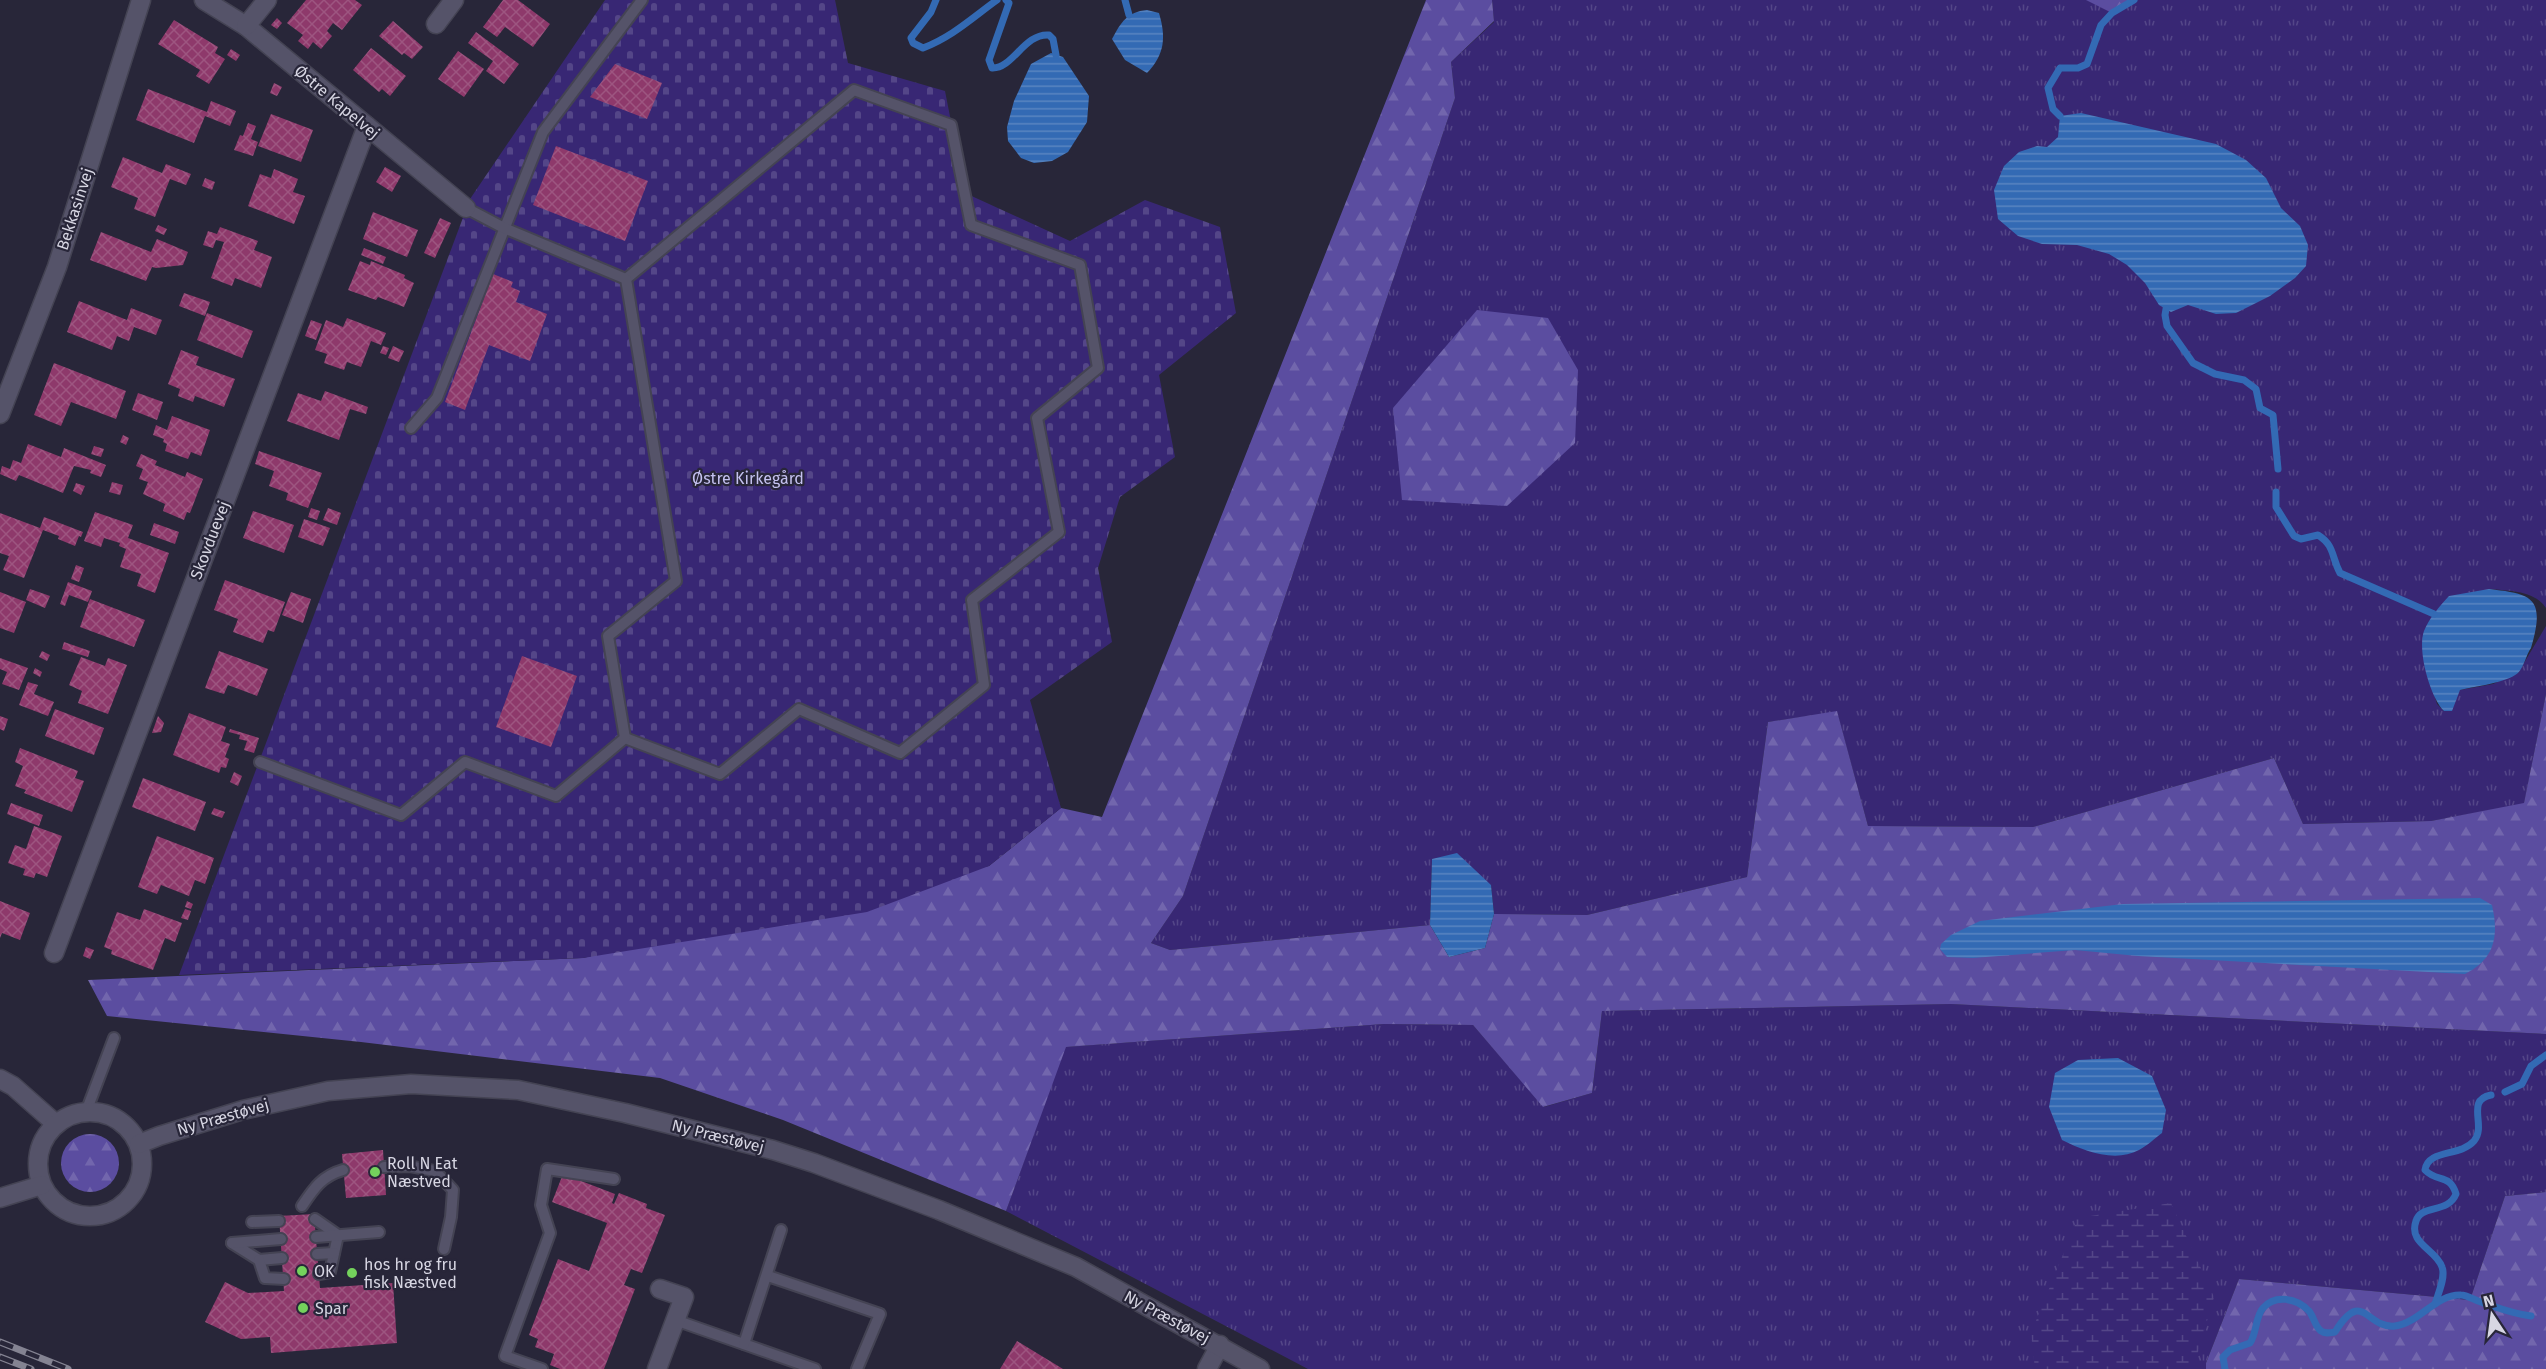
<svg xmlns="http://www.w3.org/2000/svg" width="2546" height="1369" font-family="'Fira Sans',sans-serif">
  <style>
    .grass { fill: url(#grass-tufts) }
    .forest { fill: url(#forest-firs) }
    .wetland { fill: url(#wetland-marsh) }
    .cemetery { fill: url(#cemetery-stones) }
    .water { fill: url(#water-rules) }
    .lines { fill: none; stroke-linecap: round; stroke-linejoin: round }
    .stream { stroke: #336ab4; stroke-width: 7 }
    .building { fill: url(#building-cross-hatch) }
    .lane-casing { stroke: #444353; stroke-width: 14 }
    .street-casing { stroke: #444353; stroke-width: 21 }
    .secondary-casing { stroke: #444353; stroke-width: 21 }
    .lane { stroke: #555369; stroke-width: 10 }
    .street { stroke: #555369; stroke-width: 18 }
    .secondary { stroke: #555369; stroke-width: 18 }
    .rail-casing { stroke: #848392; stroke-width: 7 }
    .rail { stroke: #282639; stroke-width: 4.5; stroke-dasharray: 14; stroke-linecap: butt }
    .poi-dot { fill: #74d25c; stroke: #282639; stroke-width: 2 }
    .labels { text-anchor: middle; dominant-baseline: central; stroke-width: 4.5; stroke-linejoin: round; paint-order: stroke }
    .street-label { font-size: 16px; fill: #d7d6e3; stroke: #282639 }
    .park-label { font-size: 16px; fill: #c4c1ef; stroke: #282639 }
    .poi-label { font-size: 16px; fill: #d7d6e3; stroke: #282639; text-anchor: start }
  </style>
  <defs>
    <pattern id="grass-tufts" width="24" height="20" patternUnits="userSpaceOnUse" patternTransform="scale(1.5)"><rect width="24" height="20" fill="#382774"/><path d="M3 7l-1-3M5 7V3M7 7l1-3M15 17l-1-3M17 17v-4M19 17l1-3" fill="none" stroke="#544688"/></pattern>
    <pattern id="forest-firs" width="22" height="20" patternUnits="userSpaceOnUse" patternTransform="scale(1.5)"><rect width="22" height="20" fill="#5b4da0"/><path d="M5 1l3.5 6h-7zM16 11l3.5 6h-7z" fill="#7266ad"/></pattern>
    <pattern id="wetland-marsh" width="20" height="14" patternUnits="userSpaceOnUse" patternTransform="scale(1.5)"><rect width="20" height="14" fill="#382774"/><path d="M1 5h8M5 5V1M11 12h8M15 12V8" fill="none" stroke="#544688"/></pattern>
    <pattern id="cemetery-stones" width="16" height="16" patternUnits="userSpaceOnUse" patternTransform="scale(1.5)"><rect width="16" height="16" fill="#382774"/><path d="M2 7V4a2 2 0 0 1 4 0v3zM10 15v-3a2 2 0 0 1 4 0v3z" fill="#544688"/></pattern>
    <pattern id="water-rules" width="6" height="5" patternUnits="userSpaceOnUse" patternTransform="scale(1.5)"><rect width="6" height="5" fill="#336ab4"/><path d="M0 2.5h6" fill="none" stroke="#5985c1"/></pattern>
    <pattern id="building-cross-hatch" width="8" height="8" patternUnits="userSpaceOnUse" patternTransform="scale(1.5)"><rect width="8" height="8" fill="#8e396b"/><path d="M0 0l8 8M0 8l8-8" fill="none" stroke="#9d5580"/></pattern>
  </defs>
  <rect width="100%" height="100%" fill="#282639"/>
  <g class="grass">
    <path d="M1492 0H2546V608C2534 590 2509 591 2489 589L2430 680 2437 704 2444 711 2460 690 2493 684 2518 673 2546 626V694L2524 804 2431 821 2303 824 2274 758 2033 827 1868 826 1837 712 1768 722 1747 877 1587 915 1494 914 1491 885 1432 860 1430 925 1170 950 1151 943 1183 896 1455 98 1451 62 1494 22Z"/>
    <polygon points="1951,1004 2546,1034 2546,1192 2505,1196 2470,1300 2239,1279 2206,1363 2206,1369 1308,1369 1006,1211 1065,1047 1384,1024 1473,1025 1544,1107 1592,1093 1602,1011"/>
  </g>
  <g class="forest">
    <polygon points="1426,0 1492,0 1494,21 1451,62 1455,98 1183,896 1151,943 1170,950 1430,925 1449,957 1485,948 1494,914 1587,915 1747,877 1768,722 1837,711 1868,826 2033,827 2274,758 2303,824 2431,821 2524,803 2546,694 2546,1034 1951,1004 1602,1011 1592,1093 1543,1107 1473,1025 1384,1024 1066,1047 1006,1211 783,1120 660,1078 361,1042 107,1016 88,980 583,958 989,866 1061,808 1102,817"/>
    <polygon points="2086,0 2134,0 2112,13"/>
    <polygon points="1477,310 1548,318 1578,370 1575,443 1507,506 1402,500 1393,408"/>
    <circle cx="90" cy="1163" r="29"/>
    <polygon points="2546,1192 2546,1369 2206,1369 2206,1363 2239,1279 2470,1300 2505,1196"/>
  </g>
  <polygon class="wetland" points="2171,1203 2214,1297 2193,1369 2035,1369 2031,1333 2078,1218"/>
  <polygon class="cemetery" points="605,0 835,0 848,63 945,91 965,193 1070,241 1145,200 1220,227 1236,313 1159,375 1175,457 1120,497 1098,568 1112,642 1030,700 1061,808 989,866 867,912 583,958 179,975 470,199"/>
  <g class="water">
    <path d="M1147 10 1159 13C1166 37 1165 54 1147 73L1125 60 1112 39C1121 22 1127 12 1147 10Z"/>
    <polygon points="1051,53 1063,57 1089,96 1087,122 1068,152 1052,161 1034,163 1021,158 1008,141 1007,127 1014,101 1031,64"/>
    <polygon points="2081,113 2216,144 2246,160 2266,178 2281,208 2300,226 2308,245 2306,266 2295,278 2270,296 2236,313 2216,314 2188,305 2171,312 2159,305 2145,283 2127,265 2109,254 2077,245 2042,244 2018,236 1998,219 1994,190 2004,166 2019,152 2037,146 2047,147 2058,137 2060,116"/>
    <path d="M2489 589C2532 594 2546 597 2531 648 2526 655 2524 667 2518 673 2506 683 2476 686 2460 690L2452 711H2444C2430 697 2417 650 2424 631 2429 618 2440 606 2449 596Z"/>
    <polygon points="1457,853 1491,885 1494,914 1485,948 1449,957 1430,925 1432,859"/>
    <path d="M2480 898 2492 905C2499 936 2495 959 2465 974L2138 956 2075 950 1973 958 1947 957 1940 949 1941 944 1951 935 1980 921 2123 904Z"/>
    <path d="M2118 1058 2152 1076 2166 1110 2162 1133C2155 1138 2147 1146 2139 1150 2115 1163 2084 1151 2062 1140L2049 1107 2055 1073 2078 1060Z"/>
  </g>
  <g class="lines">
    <g class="stream">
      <path d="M936 0 931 12 911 38 913 43 923 48C952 37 972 18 997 0"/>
      <path d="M1006 0 1009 3 989 60 992 68C1013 69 1024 33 1049 35L1053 39 1056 55"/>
      <polyline points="1125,0 1129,15"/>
      <polyline points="2060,116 2053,109 2048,88 2060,68 2078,68 2087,64 2101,25 2112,13 2134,0"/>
      <polyline points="2166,309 2165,315 2167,326 2193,363 2215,374 2244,380 2256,389 2260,408 2273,415 2278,469"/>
      <path d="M2276 492V507L2294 536 2301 539 2318 535C2335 546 2331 556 2340 573L2434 614"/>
      <polyline points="2505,1092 2522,1084 2531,1066 2546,1055"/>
      <path d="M2435 1304C2438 1294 2446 1277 2442 1267 2436 1249 2408 1244 2416 1221 2421 1204 2448 1214 2456 1194 2450 1173 2437 1183 2425 1170 2428 1149 2460 1157 2474 1141 2487 1126 2465 1100 2491 1095"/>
      <path d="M2225 1369 2223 1357 2230 1350 2250 1343C2257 1333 2255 1317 2263 1308 2275 1294 2297 1298 2309 1311 2314 1317 2315 1327 2321 1331 2325 1334 2329 1333 2335 1332 2363 1287 2366 1329 2395 1326 2419 1323 2436 1294 2461 1295 2466 1295 2473 1299 2478 1301 2496 1307 2512 1314 2531 1316"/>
    </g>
  </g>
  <g class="building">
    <polygon points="306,0 355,0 362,5 342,30 333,23 327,31 332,36 321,49 313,42 308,49 298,41 303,35 287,23"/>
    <polygon points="503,0 518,0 550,24 533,47 505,27 497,37 483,27"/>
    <polygon points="277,18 282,23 277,29 271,25"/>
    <polygon points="174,20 218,47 215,53 225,59 209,84 196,76 200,70 158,44"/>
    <polygon points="393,21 423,47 412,59 404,53 402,55 379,36"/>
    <polygon points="476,32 519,64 504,84 486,71 493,61 468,43"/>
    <polygon points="371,48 406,76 390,96 382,89 379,92 353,70"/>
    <polygon points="231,49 240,55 236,61 227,55"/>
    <polygon points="458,51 484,69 464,97 438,79"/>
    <polygon points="615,64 662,83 647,119 590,97"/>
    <polygon points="274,83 282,87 277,96 270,93"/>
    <polygon points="148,89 207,112 211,101 236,111 230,126 205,116 194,143 136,120"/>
    <polygon points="271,114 313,130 301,162 258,146"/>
    <polygon points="248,123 256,126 251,139 258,142 253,156 234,150 240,135 243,136"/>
    <polygon points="556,146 648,181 625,241 533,205"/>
    <polygon points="123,157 162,173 166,164 191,174 186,185 170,179 155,217 134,209 138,198 111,187"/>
    <polygon points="385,167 401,176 392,192 376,182"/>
    <polygon points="274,169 298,179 293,192 305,196 294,224 248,206 260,174 271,178"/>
    <polygon points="205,178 215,182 212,190 202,186"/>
    <polygon points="373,212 418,230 407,257 363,239"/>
    <polygon points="440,218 451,223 435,258 424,253"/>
    <polygon points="158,225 167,229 164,235 155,231"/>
    <polygon points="220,227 258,241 254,250 272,257 261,288 235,278 232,286 211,278 224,242 216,240 213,248 203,245 208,231 217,234"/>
    <polygon points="101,232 151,252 157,239 188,252 183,265 156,268 152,267 146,281 90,260"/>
    <polygon points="364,248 386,257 383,264 361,255"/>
    <polygon points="360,261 370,265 371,261 405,275 404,278 414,283 404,307 378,297 376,300 348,290"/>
    <polygon points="493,274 513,282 511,287 520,291 516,302 547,314 530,361 489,345 465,410 445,402"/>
    <polygon points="184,293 210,302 205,316 179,306"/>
    <polygon points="79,301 127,320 131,308 162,320 156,335 134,327 129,341 117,336 112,350 67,332"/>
    <polygon points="207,313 253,331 242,358 197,340"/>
    <polygon points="347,318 386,333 381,345 371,341 361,367 347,362 344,370 324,363 327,354 315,350 326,320 343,327"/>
    <polygon points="311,320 322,324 316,340 305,336"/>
    <polygon points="383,346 389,348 386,355 380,353"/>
    <polygon points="393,346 404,351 399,362 388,358"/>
    <polygon points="181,350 199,357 196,365 235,379 224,407 195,396 193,402 178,396 180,389 168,384"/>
    <polygon points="54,363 126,391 116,419 71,402 61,426 34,415"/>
    <polygon points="325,391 368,407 366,414 350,409 339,440 287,421 298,393 321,401"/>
    <polygon points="138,393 163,402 157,420 132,410"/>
    <polygon points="172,416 210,430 201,456 191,452 188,459 165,451 167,444 163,442 164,439 153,435 156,425 167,430"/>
    <polygon points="123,435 129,438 126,445 120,442"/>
    <polygon points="28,444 61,457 64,448 106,465 101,477 90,473 91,470 74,466 63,493 19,475 16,481 0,474 2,466 10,469 13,460 21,463"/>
    <polygon points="94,446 104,449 101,457 91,454"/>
    <polygon points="259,451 322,473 308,508 286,500 288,493 269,486 274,471 255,464"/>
    <polygon points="141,454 157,461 155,465 185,477 187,472 203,479 190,513 187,512 184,520 163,511 165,504 143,494 148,482 139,479 143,469 136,466"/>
    <polygon points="112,482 123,485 120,495 109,492"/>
    <polygon points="76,483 85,486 81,495 73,491"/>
    <polygon points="311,508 320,511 317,520 308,517"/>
    <polygon points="328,508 341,513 337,525 323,520"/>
    <polygon points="253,511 294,525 284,553 243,538"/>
    <polygon points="95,512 133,525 128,538 169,553 155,593 137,586 141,574 120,567 126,549 119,546 120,543 104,538 101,547 84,541"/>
    <polygon points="0,513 40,528 44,517 83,532 81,537 79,536 75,546 58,539 59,536 43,530 24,578 3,570 9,556 0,553"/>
    <polygon points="304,519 330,528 323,546 298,537"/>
    <polygon points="154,523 179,532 175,544 150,535"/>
    <polygon points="76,565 84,568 79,582 71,579"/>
    <polygon points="225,580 285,602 274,632 268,630 263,643 233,632 238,619 214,610"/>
    <polygon points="68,582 92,591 88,602 69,595 65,606 60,604"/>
    <polygon points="30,589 50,596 45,608 26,600"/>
    <polygon points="0,592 26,602 14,633 0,628"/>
    <polygon points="291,592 311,599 303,623 282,615"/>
    <polygon points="90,599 145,620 134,647 80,627"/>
    <polygon points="64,642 90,651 88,657 62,649"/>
    <polygon points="42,651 50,655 47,661 39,657"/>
    <polygon points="219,651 268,669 257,696 228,685 224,694 205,688"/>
    <polygon points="522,656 577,676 551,747 496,727"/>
    <polygon points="81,657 105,666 108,658 127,665 108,714 78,703 82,691 69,685"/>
    <polygon points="0,658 28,668 19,690 2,684 7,672 0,669"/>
    <polygon points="35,668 42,672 40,677 33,673"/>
    <polygon points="28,682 38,685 34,694 54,702 48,716 19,705"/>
    <polygon points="55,709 104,728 94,755 45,736"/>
    <polygon points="189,713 226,727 221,741 230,744 225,757 229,759 226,768 221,767 219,773 173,755"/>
    <polygon points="0,716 8,719 4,731 0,729"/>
    <polygon points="158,716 164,723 161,732 152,733"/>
    <polygon points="230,729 259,738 254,753 244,750 247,741 239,739 240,735 229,732"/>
    <polygon points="20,748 78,771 75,778 84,781 72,812 24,793 26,790 15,786 23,766 15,762"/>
    <polygon points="234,772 242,776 238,786 230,782"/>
    <polygon points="143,778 206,802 195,831 132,807"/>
    <polygon points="11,803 43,815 39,826 7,814"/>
    <polygon points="214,808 225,812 222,818 211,814"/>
    <polygon points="34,826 62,836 47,877 36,873 34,878 23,875 25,869 8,863 15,845 26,849"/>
    <polygon points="157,836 214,858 205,884 195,880 189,896 161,885 157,894 138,887"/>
    <polygon points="0,901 30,913 20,940 2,933 0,938"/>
    <polygon points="187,901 193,904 191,909 185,907"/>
    <polygon points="144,909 182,923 175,942 165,938 153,970 111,954 112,950 104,947 117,912 140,920"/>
    <polygon points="185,909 191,911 188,920 181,918"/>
    <polygon points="86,947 94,950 90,959 83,956"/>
    <polygon points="383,1150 386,1195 346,1198 342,1154"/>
    <polygon points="563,1174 615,1194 612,1203 614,1204 619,1193 647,1204 646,1208 665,1215 642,1273 631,1269 624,1285 635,1289 604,1369 560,1369 550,1365 554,1354 535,1347 538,1339 529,1335 558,1259 589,1271 607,1223 552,1202"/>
    <polygon points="314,1214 320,1288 393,1283 397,1343 271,1353 270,1337 241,1339 205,1322 225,1282 248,1293 284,1291 279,1216"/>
    <polygon points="1017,1341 1063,1369 1000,1369"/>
  </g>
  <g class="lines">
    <g class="lane-casing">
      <g id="lane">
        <polyline points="411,428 437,398 543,132 642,0"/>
        <polyline points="625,738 720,774 799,709 900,753 984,685 972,600 1059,532 1037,418 1098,368 1080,265 971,225 951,125 854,90 626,279"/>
        <polyline points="260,762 401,815 465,762 556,796 625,738 608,636 676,581 626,279 504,228 466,208"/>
        <polyline points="86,1112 114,1038"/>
        <polyline points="384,1167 409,1166 435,1171 453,1190 451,1217 444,1249"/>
        <path d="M302 1206C314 1188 322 1176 343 1170"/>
        <polyline points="315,1219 338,1235 330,1272 319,1274"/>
        <polyline points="252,1222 279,1221"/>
        <polyline points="316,1237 379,1232"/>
        <polyline points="232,1243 259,1260 282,1258"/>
        <polyline points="232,1243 281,1239"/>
        <polyline points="317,1254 334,1253"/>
        <polyline points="259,1260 265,1278 284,1279"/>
        <polyline points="768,1276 880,1314 857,1369"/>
        <polyline points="675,1320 815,1369"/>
        <polyline points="744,1344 781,1230"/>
        <polyline points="542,1369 505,1356 550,1233 541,1205 547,1169 614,1179"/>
      </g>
    </g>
    <g class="street-casing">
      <g id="street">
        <polyline points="204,0 246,26 466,208"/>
        <polyline points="436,24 454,0"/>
        <polyline points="246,26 267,0"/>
        <polyline points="0,414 57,267 141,0"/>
        <polyline points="54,953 367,126"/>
        <polyline points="657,1369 684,1297 660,1289"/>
        <polyline points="1207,1369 1220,1345"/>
      </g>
    </g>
    <g class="secondary-casing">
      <g id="secondary">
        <polyline points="0,1079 13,1086 56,1124"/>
        <circle cx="90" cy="1164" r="52"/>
        <polyline points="139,1144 159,1136 243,1110 328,1091 411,1084 518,1090 625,1113 773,1150 814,1163 939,1210 1076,1267 1260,1369"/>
        <polyline points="0,1198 42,1185"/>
      </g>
    </g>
    <use href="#lane" class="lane"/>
    <use href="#street" class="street"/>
    <use href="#secondary" class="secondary"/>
    <g class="rail-casing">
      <g id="rail">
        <polyline points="0,1342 68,1369"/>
        <polyline points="0,1357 31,1369"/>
      </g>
    </g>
    <use href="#rail" class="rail"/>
  </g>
  <g class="poi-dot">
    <circle cx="375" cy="1172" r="6"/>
    <circle cx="302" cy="1271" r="6"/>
    <circle cx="352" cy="1273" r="6"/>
    <circle cx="303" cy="1308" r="6"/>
  </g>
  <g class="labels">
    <g class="street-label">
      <text transform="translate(337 102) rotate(40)">Østre Kapelvej</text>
      <text transform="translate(75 209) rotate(-72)">Bekkasinvej</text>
      <text transform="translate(210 540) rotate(-69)">Skovduevej</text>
      <text transform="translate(223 1117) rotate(-16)">Ny Præstøvej</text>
      <text transform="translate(718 1136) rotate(14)">Ny Præstøvej</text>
      <text transform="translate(1167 1317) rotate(28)">Ny Præstøvej</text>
    </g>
    <g class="park-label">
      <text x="748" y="478">Østre Kirkegård</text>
    </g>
    <g class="poi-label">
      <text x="387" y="1163">Roll N Eat<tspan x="387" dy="18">Næstved</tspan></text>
      <text x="364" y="1264">hos hr og fru<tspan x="364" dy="18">fisk Næstved</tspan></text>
      <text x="314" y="1271">OK</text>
      <text x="315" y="1308">Spar</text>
    </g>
  </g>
  <g transform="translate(2492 1315) rotate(347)" stroke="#282639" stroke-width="4.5" paint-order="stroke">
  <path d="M0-4.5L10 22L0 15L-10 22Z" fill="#d7d6e3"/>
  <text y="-9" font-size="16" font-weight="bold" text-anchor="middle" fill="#d7d6e3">N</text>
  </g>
</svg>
